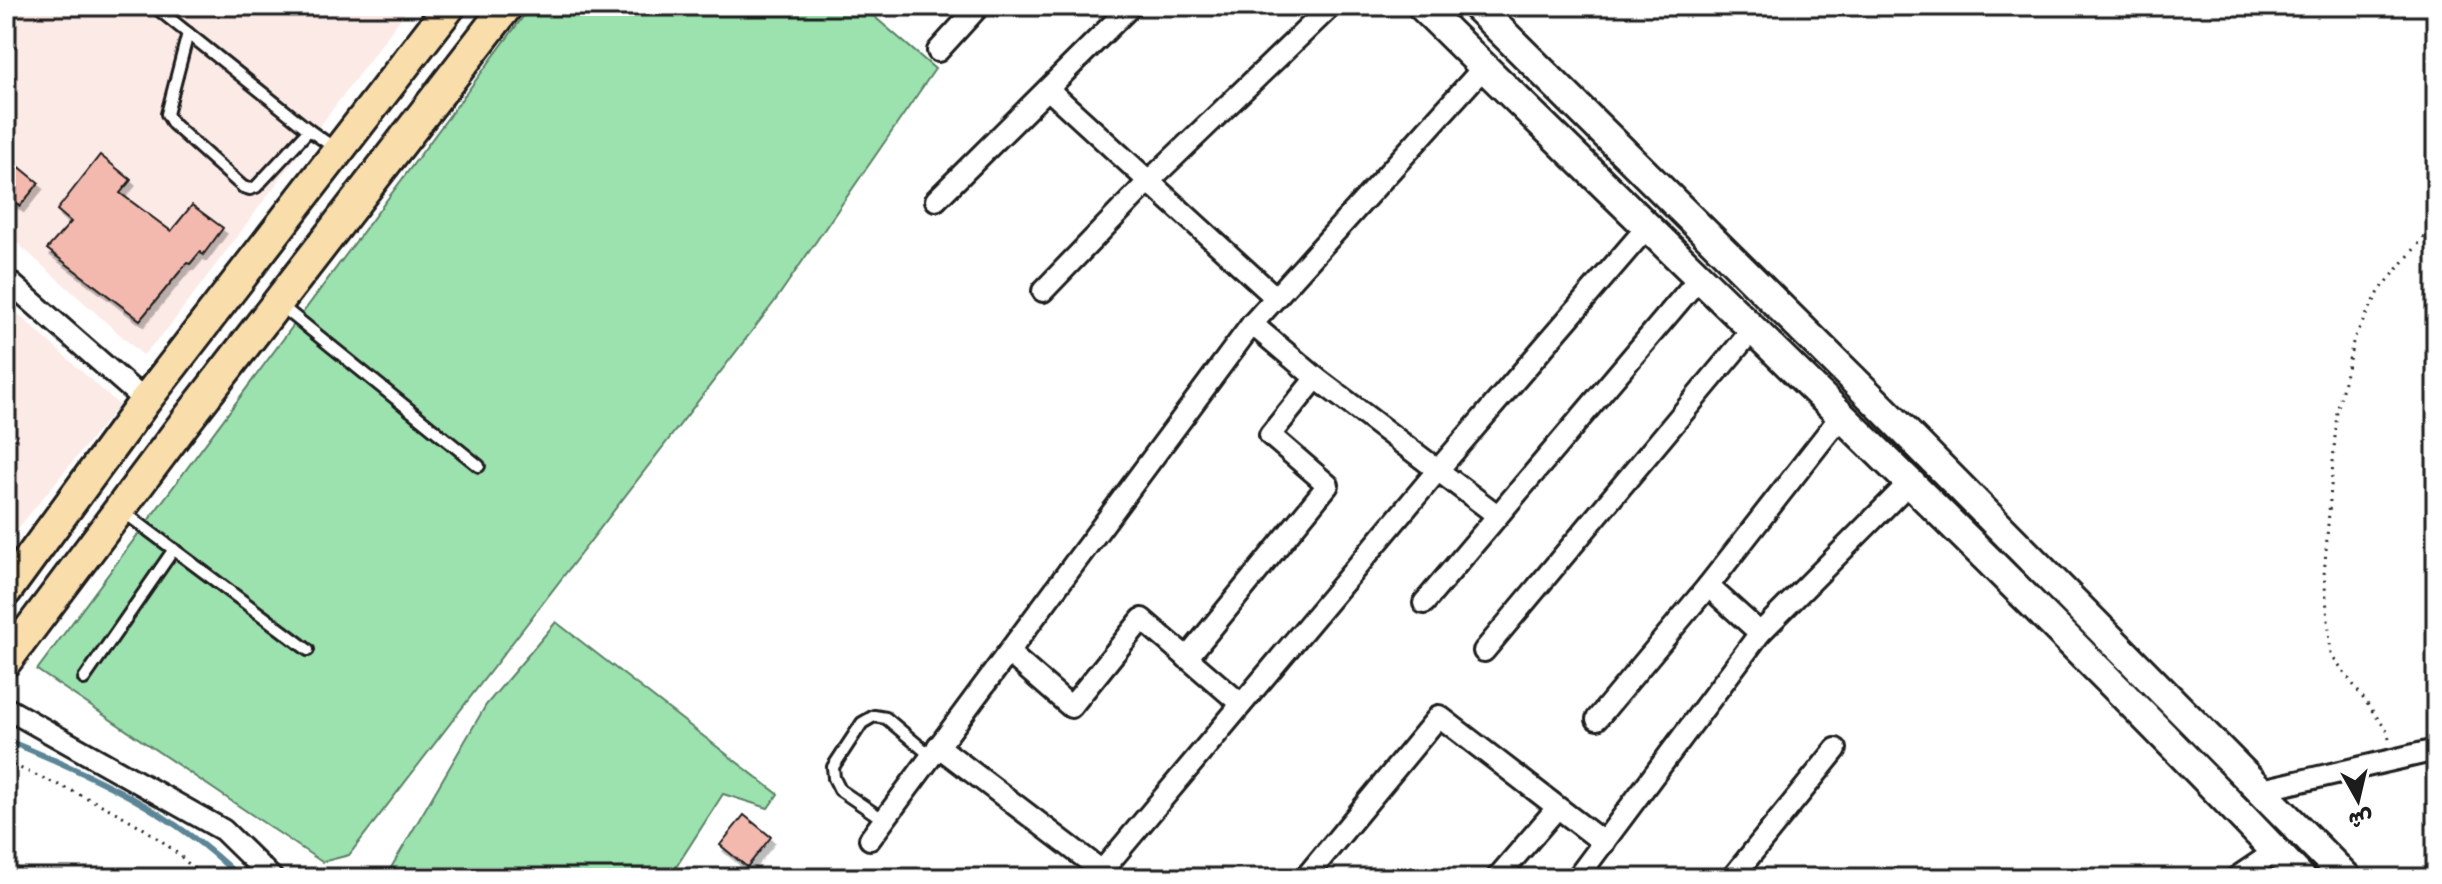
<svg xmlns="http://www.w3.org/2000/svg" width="2442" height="884" font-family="Itim,'Playpen Sans Arabic',sans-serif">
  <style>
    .built { fill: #fceae7 }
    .green { fill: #9be2af; stroke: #5c7f66; stroke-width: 2 }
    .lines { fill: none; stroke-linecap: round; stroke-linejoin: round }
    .stream { stroke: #5c8697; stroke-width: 6 }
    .building { fill: #f4b9ae; stroke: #1c1c1c; stroke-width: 2; filter: url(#shadow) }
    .lane-casing { stroke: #1c1c1c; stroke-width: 16 }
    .street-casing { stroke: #1c1c1c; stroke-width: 26 }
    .secondary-casing { stroke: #1c1c1c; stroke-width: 34 }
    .primary-casing { stroke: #1c1c1c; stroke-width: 36 }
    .path { stroke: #1c1c1c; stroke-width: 3; stroke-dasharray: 2 6; stroke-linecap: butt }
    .lane { stroke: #fff; stroke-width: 10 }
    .street { stroke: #fff; stroke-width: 20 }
    .secondary { stroke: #fff; stroke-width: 28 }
    .primary { stroke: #f9deab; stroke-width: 30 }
  </style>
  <defs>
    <filter id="shadow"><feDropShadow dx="3.5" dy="6" stdDeviation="0" flood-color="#0004"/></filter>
  </defs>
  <rect width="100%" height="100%" fill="#fff"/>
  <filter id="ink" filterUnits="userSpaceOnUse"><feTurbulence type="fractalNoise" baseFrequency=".0125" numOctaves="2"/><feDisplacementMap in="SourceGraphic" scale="16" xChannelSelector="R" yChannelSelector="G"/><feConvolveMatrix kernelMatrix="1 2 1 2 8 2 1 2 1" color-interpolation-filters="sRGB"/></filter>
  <g filter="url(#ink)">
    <g class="built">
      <polygon points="6,6 410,6 169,327 143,355 6,233"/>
      <polygon points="6,303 119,405 6,543"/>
    </g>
    <g class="green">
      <polygon points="531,6 862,6 935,69 775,301 349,855 322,862 37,670"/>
      <polygon points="556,622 778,794 768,808 723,794 669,878 385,878 486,705"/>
    </g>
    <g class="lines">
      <path class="stream" d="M6 740C91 774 174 812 240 878"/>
    </g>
    <g class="building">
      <polygon points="100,155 131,180 120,193 171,231 192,205 223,228 203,255 200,252 190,264 187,263 140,320 47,249 71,222 57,210"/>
      <polygon points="6,156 39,183 20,206 6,195"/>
      <polygon points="744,815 771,837 747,867 720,845"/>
    </g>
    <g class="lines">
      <g class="lane-casing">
        <g id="lane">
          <polyline points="154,6 309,130"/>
          <polyline points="188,33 167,114 173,124 243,187 250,189 256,187 309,130 336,149"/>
          <polyline points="279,304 479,466"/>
          <polyline points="121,510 308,650"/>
          <polyline points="84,679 174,549"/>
          <polyline points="884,820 840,790 834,778 833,767 862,723 874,716 886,718 931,756"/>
        </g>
      </g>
      <g class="street-casing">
        <g id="street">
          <polyline points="938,51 979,6"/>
          <polyline points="1048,89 1275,297"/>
          <polyline points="936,200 1131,6"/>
          <polyline points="6,279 145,401"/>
          <polyline points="1043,291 1148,182 1331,6"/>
          <polyline points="1252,324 1316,378 1497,515"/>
          <polyline points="1708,586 1760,633"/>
          <polyline points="1424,603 1699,278"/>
          <polyline points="1484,651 1752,330"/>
          <polyline points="1009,653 1071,707 1142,619 1241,704"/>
          <polyline points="1187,658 1328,485 1270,435 1316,378"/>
          <polyline points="6,708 223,830 272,878"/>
          <polyline points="1597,719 1708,586 1841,416"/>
          <polyline points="938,746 1102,871"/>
          <polyline points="2262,790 2436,750"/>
          <polyline points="870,839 1252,324 1484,67"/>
          <polyline points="1096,878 1438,470 1647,227"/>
          <polyline points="1305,878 1439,716 1604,843"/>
          <polyline points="1497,878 1557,808"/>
          <polyline points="1577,878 1760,633 1909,483"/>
          <polyline points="1732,878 1836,749"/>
          <polyline points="2236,878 2276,851"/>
        </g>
      </g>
      <g class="secondary-casing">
        <g id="secondary">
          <path d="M1422 6C1715 296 2017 579 2301 878"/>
          <polyline points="1476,6 1883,409 2347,878"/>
        </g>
      </g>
      <g class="primary-casing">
        <g id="primary">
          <polyline points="6,591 145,401 450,6"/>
          <polyline points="6,661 183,425 507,6"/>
        </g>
      </g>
      <g class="path">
        <polyline points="2389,739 2387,731 2331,654 2324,575 2337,412 2354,338 2380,290 2436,223"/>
        <path d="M6 762C75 793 152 820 202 878"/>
      </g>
      <use href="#lane" class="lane"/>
      <use href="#street" class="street"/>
      <use href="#secondary" class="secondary"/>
      <use href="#primary" class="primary"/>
    </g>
  </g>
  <rect width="2442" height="884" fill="none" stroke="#fff" stroke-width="32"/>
  <rect x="16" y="16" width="2410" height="852" fill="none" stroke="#1c1c1c" stroke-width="3" filter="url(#ink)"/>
  <g transform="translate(2358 800) rotate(172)" stroke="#ffffff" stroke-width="6" paint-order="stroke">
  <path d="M0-6L14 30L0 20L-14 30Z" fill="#1c1c1c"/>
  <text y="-12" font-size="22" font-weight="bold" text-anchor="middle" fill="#1c1c1c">ش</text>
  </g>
</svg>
